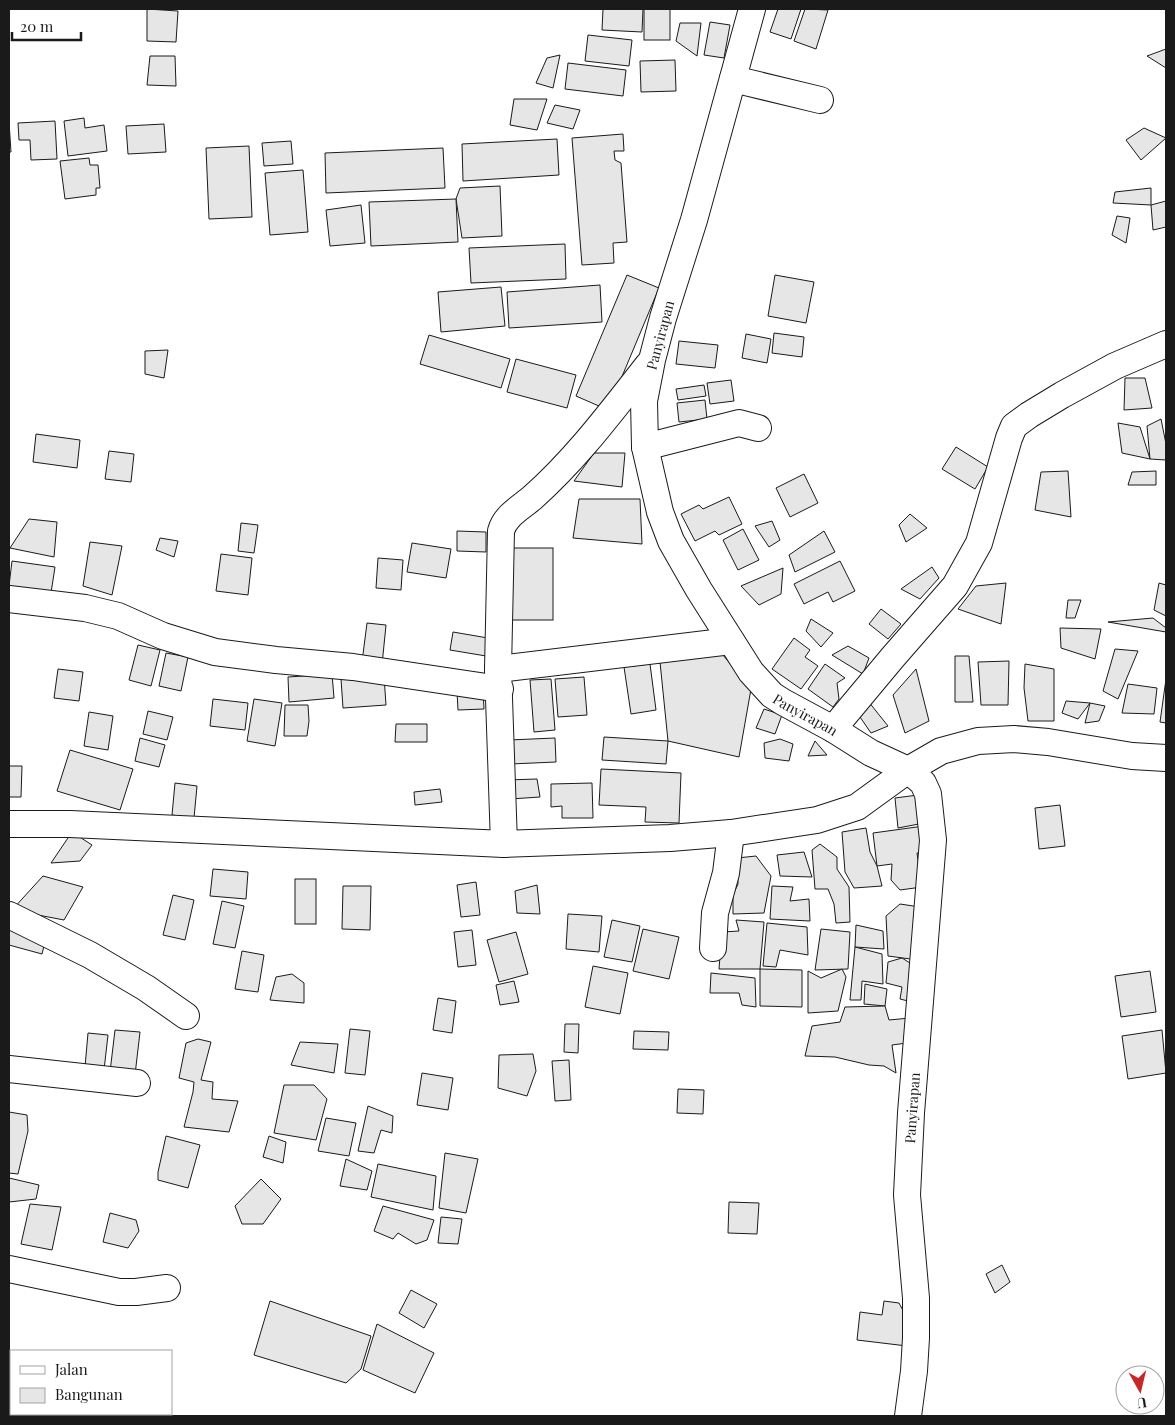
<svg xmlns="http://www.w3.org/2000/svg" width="1175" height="1425" font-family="'Playfair Display',serif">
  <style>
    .building { fill: #e6e6e6; stroke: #1a1a1a }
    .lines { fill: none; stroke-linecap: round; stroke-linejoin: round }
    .minor-casing { stroke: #1a1a1a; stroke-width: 28 }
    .minor { stroke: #fff; stroke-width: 26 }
    .labels { text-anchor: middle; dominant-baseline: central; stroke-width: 4; stroke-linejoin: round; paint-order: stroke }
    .street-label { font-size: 14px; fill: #1a1a1a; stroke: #fff }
  </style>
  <rect width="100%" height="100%" fill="#fff"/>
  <g class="building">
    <polygon points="147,9 178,11 176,42 147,41"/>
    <polygon points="603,9 643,9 642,32 602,30"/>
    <rect x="644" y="9" width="26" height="31"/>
    <polygon points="778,9 801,9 791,39 770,32"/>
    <polygon points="805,9 828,10 816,49 794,41"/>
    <polygon points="710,22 730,25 724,58 704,55"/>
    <polygon points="680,23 701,23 697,56 676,41"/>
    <polygon points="588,35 632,40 629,66 585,61"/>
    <polygon points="1166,49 1166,68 1147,56"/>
    <polygon points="560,55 553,88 536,83 547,58"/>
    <polygon points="150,56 175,56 176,86 147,85"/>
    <polygon points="675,60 676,91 641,92 640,61"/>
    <polygon points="568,63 626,70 623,96 565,89"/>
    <polygon points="514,99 547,99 537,130 510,125"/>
    <polygon points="555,105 580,110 573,129 547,123"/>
    <polygon points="84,118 85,128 104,125 107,151 68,156 64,121"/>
    <polygon points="55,121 57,159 31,160 30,140 19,140 18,123"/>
    <polygon points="9,122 11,152 9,152"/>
    <polygon points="164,124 166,152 128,154 126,126"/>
    <polygon points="1144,128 1166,138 1141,160 1126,140"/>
    <polygon points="623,134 624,151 614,151 615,160 621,163 627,242 613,243 614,263 582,265 572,138"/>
    <polygon points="557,139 559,175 463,181 462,144"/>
    <polygon points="291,141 293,164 264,166 262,143"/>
    <polygon points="249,146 252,217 209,219 206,148"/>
    <polygon points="443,148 445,188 326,193 325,153"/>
    <polygon points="89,158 90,165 98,165 100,188 96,188 96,195 65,199 60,161"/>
    <polygon points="303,170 308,232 270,235 265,173"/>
    <polygon points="500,186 502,236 462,238 456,199 460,188"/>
    <polygon points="1151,188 1151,205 1113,203 1115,192"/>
    <polygon points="456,199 458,242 371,246 369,202"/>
    <polygon points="1166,201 1166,227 1153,230 1151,205"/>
    <polygon points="361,205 365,243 330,246 326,210"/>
    <polygon points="1117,216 1130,218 1126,243 1112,235"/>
    <polygon points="565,244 566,279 471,283 469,248"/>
    <polygon points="627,275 659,288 608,410 576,396"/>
    <polygon points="775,275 814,282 806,323 768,316"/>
    <polygon points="600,285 602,322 509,328 507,292"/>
    <polygon points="501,287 505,326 441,332 438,292"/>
    <polygon points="774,333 804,337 802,357 772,353"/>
    <polygon points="746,334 771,339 767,363 742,358"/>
    <polygon points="429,335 510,359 501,388 420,364"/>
    <polygon points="679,341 718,345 715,368 676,364"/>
    <polygon points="168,350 164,378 145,374 145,351"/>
    <polygon points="516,359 576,375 567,408 507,392"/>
    <polygon points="1125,378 1145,378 1152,408 1124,410"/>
    <polygon points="731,380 734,401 710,404 707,383"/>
    <polygon points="704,385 706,396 678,400 676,389"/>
    <polygon points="705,400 707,419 679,422 677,403"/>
    <polygon points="1161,419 1166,444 1166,460 1150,459 1147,426"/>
    <polygon points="1118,423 1140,427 1150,459 1122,453"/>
    <polygon points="36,434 80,440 77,468 33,462"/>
    <polygon points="956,447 988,467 975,489 942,469"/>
    <polygon points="109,451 134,454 131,482 105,479"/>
    <polygon points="594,453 625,453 622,487 574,481"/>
    <polygon points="1068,471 1071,517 1035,510 1041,472"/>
    <polygon points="1156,471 1156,485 1128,485 1132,472"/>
    <polygon points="804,474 818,503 790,517 776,488"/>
    <polygon points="729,497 742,524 719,535 715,531 695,541 681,514 699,505 703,509"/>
    <polygon points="579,499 640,499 642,544 573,538"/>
    <polygon points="910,514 927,528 906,542 899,525"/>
    <polygon points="29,519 57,522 54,557 10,548"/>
    <polygon points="772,521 780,540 769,547 755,526"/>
    <polygon points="241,523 258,525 254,553 238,551"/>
    <polygon points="743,529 759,560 738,570 723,540"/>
    <polygon points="457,531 486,532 486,552 457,551"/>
    <polygon points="824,531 835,552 795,572 789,555"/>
    <polygon points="160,538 178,541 174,557 156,550"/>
    <polygon points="90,542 122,546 112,595 83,586"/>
    <polygon points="412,543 451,549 446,578 407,572"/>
    <rect x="506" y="548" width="47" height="72"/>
    <polygon points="221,554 252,558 248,595 216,591"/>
    <polygon points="378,558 403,560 401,590 376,588"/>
    <polygon points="12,561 55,567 51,593 9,586"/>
    <polygon points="840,561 855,591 833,602 828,592 804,604 794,584"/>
    <polygon points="932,567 939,578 920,599 901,589"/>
    <polygon points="783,568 781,594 759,605 741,586"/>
    <polygon points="1006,583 1001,624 958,609 976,586"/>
    <polygon points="1159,583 1166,585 1166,616 1154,610"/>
    <polygon points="1068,600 1081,600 1075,618 1066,618"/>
    <polygon points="881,609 901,624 888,639 869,624"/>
    <polygon points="1153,618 1166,628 1166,632 1108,622"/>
    <polygon points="811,619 833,633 821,647 806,631"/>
    <polygon points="367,623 386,625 382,665 362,662"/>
    <polygon points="1060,628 1101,629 1095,659 1061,648"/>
    <polygon points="453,632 488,638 486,656 450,650"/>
    <polygon points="794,638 810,650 805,657 818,666 801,689 772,669"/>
    <polygon points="138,645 160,650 151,686 129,680"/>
    <polygon points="848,646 869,658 863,674 832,655"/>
    <polygon points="718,649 751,689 739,757 668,741 660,662"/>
    <polygon points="1115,649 1138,651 1118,699 1103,691"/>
    <polygon points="166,653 188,657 181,691 159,686"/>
    <polygon points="955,656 969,656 973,702 955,702"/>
    <polygon points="1009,661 1008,705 981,705 978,662"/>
    <polygon points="650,664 656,710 631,714 624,667"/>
    <polygon points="825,664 845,678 837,683 839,699 833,707 808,689"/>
    <polygon points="1025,664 1054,669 1054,721 1028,721 1024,688"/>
    <polygon points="58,669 83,672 79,701 54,698"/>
    <polygon points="916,669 929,721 905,733 893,695"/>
    <polygon points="332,674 334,698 289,702 288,677"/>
    <polygon points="384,676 386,705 343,708 341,679"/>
    <polygon points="584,677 587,715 558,717 555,679"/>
    <polygon points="551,679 555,730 534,732 530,680"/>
    <polygon points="1166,679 1166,723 1160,722"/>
    <polygon points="1128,684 1157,688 1154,714 1122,713"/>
    <polygon points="483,691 484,709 458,710 457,692"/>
    <polygon points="213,699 248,703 245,730 210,726"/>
    <polygon points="254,699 282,703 275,746 247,741"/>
    <polygon points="868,701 888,726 871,733 860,717"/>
    <polygon points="1066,701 1090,703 1078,719 1062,713"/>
    <polygon points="1090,703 1105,706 1099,721 1085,723"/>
    <polygon points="285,705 308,705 309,721 307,736 284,736"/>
    <polygon points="764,709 782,715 775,734 756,728"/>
    <polygon points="148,711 173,717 167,740 143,734"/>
    <polygon points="89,712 113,716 108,750 84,746"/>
    <polygon points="396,724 427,724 427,742 395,742"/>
    <polygon points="604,737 668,741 666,764 602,760"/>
    <polygon points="140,738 165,745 159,767 135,761"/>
    <polygon points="555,738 556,762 510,764 509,740"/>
    <polygon points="780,739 793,744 789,761 765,758 764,743"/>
    <polygon points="815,741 827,755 808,756"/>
    <polygon points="70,750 133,769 120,810 57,791"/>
    <polygon points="9,766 22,766 21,797 9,797"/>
    <polygon points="601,769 681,773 679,823 645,822 646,807 599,805"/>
    <polygon points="537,779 540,797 510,799 505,780"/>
    <polygon points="175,783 197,786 194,818 172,815"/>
    <polygon points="592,783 593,818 562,818 562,806 551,807 551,784"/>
    <polygon points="440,789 442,802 415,805 414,792"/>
    <polygon points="918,795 924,823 898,828 895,798"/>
    <polygon points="1060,805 1065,846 1039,849 1035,808"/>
    <polygon points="924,826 927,852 917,853 922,887 900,890 891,880 892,864 877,866 873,833"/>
    <polygon points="866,828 870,852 877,866 882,886 854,888 845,872 842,832"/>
    <polygon points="72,832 92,845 80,861 51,863"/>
    <polygon points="820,844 837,857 837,869 849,887 850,922 836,923 834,904 828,889 815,889 812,850"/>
    <polygon points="804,852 812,877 780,876 777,855"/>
    <polygon points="756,856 771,876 764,913 733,914 733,895 738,884 737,858"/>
    <polygon points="213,869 248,872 246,899 210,896"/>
    <polygon points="43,876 83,887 64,920 12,910"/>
    <rect x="295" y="879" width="21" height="45"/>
    <polygon points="476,882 480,915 461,917 457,885"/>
    <polygon points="537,885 540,914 517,913 515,891"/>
    <polygon points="343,886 371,886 370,930 342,929"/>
    <polygon points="772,886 793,887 790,901 809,899 810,921 770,919"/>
    <polygon points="173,895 194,900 185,940 163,935"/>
    <polygon points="222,901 244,906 235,948 213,944"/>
    <polygon points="900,904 920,907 918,960 888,956 886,916"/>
    <polygon points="568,914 602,916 599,952 566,949"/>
    <polygon points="612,920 640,926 632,962 604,957"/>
    <polygon points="736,920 764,922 760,969 719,969 722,932 739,931"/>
    <polygon points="767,923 807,927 808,955 780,950 776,967 763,966"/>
    <polygon points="856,925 883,931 884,949 855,947"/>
    <polygon points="9,929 46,938 42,954 9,945"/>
    <polygon points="643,929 679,937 669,979 633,971"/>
    <polygon points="821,929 850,932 848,969 815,970"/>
    <polygon points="472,930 476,965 458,967 454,932"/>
    <polygon points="516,932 528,974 499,982 487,940"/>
    <polygon points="855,947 882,954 883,984 862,981 861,1000 850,1000"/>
    <polygon points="242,951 264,955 258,992 235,989"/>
    <polygon points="902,958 918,968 912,1002 900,999 902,987 886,983 888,962"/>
    <polygon points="593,966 628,973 620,1014 585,1007"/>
    <polygon points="760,969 802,970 802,1007 760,1006"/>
    <polygon points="842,969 846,977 838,1011 808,1013 808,971 821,978"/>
    <polygon points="1150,971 1156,1012 1121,1017 1115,976"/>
    <polygon points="711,973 755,978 756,1007 742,1005 739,993 710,993"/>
    <polygon points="292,974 304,983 304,1003 270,1000 276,977"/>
    <polygon points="514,981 519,1002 500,1005 496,985"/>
    <polygon points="865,984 887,989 885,1006 864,1004"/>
    <polygon points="438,998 456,1001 452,1033 433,1030"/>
    <polygon points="885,1006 889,1020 910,1018 907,1043 892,1045 896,1073 884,1066 869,1065 835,1057 805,1056 812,1026 840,1022 845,1007"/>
    <polygon points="565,1024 579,1024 578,1053 564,1052"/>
    <polygon points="350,1029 370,1031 365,1075 345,1073"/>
    <polygon points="115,1030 140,1032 135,1075 110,1072"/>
    <polygon points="1162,1030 1166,1073 1128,1079 1122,1036"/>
    <polygon points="634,1031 669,1032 668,1050 633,1049"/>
    <polygon points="88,1033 108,1035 104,1070 85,1067"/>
    <polygon points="198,1039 211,1042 201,1080 213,1082 212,1099 238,1101 229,1132 184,1127 193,1092 194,1082 179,1078 186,1043"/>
    <polygon points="300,1042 338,1044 334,1073 291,1065"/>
    <polygon points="533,1054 536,1071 527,1096 498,1088 499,1055"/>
    <polygon points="569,1060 571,1100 555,1101 552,1061"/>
    <polygon points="422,1073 453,1078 448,1110 417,1105"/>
    <polygon points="284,1085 314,1085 327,1099 316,1140 274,1133"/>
    <polygon points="678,1089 704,1090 703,1114 677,1113"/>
    <polygon points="368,1106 393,1116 392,1133 381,1130 374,1153 358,1151"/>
    <polygon points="9,1112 27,1115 28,1131 18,1174 9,1173"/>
    <polygon points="326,1118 356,1123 349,1156 318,1151"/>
    <polygon points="166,1136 200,1145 188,1188 158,1180 158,1172"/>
    <polygon points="269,1136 286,1142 283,1163 263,1157"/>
    <polygon points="445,1153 478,1159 466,1213 439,1208"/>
    <polygon points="346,1159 372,1171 367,1190 340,1186"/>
    <polygon points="378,1164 436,1176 433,1210 371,1197"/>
    <polygon points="9,1178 39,1185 36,1199 9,1202"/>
    <polygon points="261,1179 281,1199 263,1224 242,1224 235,1206"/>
    <polygon points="729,1202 759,1203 757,1234 728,1233"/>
    <polygon points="30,1204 61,1207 52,1250 21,1244"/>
    <polygon points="383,1206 434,1220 427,1240 416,1244 398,1233 393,1239 374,1231"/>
    <polygon points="110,1213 136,1220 139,1231 128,1248 103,1242"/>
    <polygon points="441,1217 462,1219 458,1244 438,1243"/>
    <polygon points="1002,1265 1010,1282 995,1293 986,1274"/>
    <polygon points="411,1290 437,1304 424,1328 399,1313"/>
    <polygon points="270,1301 371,1336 361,1369 346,1383 254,1355"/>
    <polygon points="884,1301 899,1303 907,1318 907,1346 857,1340 860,1312 882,1315"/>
    <polygon points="377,1324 434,1353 415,1393 363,1370"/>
  </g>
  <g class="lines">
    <g class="minor-casing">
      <g id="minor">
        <path id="s1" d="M752 9 694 220 663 318 652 360 644 401 645 447 660 512 671 541 699 590 751 672 772 695 783 702 833 729 871 753 908 770 923 783 928 794 933 840 911 1113 907 1195 916 1298V1338L914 1371 908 1416"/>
        <polyline points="733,79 820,100"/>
        <polyline points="645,447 739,423 758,428"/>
        <polyline points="9,599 85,608 118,616 163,636 215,652 276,660 353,667 500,689"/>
        <path d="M498 669 501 531C505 516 520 508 532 498 577 458 611 412 648 365"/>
        <polyline points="833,729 893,657 955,586 979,543 1009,438 1014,426 1029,415 1062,395 1115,366 1166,344"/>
        <polyline points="9,824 70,824 504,844 670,838 731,833 817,820 857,807 908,770 941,751 978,741 1014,739 1048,742 1132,756 1166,758"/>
        <polyline points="504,844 498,669 731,641"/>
        <polyline points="9,915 90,955 146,988 186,1016"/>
        <polyline points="713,948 715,913 726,873 731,833"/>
        <polyline points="9,1069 137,1083"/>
        <polyline points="9,1269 119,1292 136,1292 167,1288"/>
      </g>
    </g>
    <use href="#minor" class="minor"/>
  </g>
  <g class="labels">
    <g class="street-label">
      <text transform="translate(660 335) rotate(-75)">Panyirapan</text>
      <text stroke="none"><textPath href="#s1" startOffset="774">Panyirapan</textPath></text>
      <text transform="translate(912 1108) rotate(-86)">Panyirapan</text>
    </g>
  </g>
  <rect width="1175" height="1425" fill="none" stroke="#1a1a1a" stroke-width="20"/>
  <rect x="10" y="1350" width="162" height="65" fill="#ffffff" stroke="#a3a3a3"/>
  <rect x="20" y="1366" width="25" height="8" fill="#ffffff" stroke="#a3a3a3"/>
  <text x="55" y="1375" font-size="15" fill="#1a1a1a">Jalan</text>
  <rect x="20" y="1388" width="25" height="15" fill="#e6e6e6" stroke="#a3a3a3"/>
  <text x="55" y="1400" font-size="15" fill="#1a1a1a">Bangunan</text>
  <g transform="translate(1140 1390) rotate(172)"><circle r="24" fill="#ffffff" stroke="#a3a3a3"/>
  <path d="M0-4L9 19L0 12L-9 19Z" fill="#c62828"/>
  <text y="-8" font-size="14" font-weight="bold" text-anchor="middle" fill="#1a1a1a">U</text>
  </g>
  <path d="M12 32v8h69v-8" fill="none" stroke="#1a1a1a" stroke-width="2.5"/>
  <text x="20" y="32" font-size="15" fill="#1a1a1a" stroke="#ffffff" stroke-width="4" paint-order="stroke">20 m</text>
</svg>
